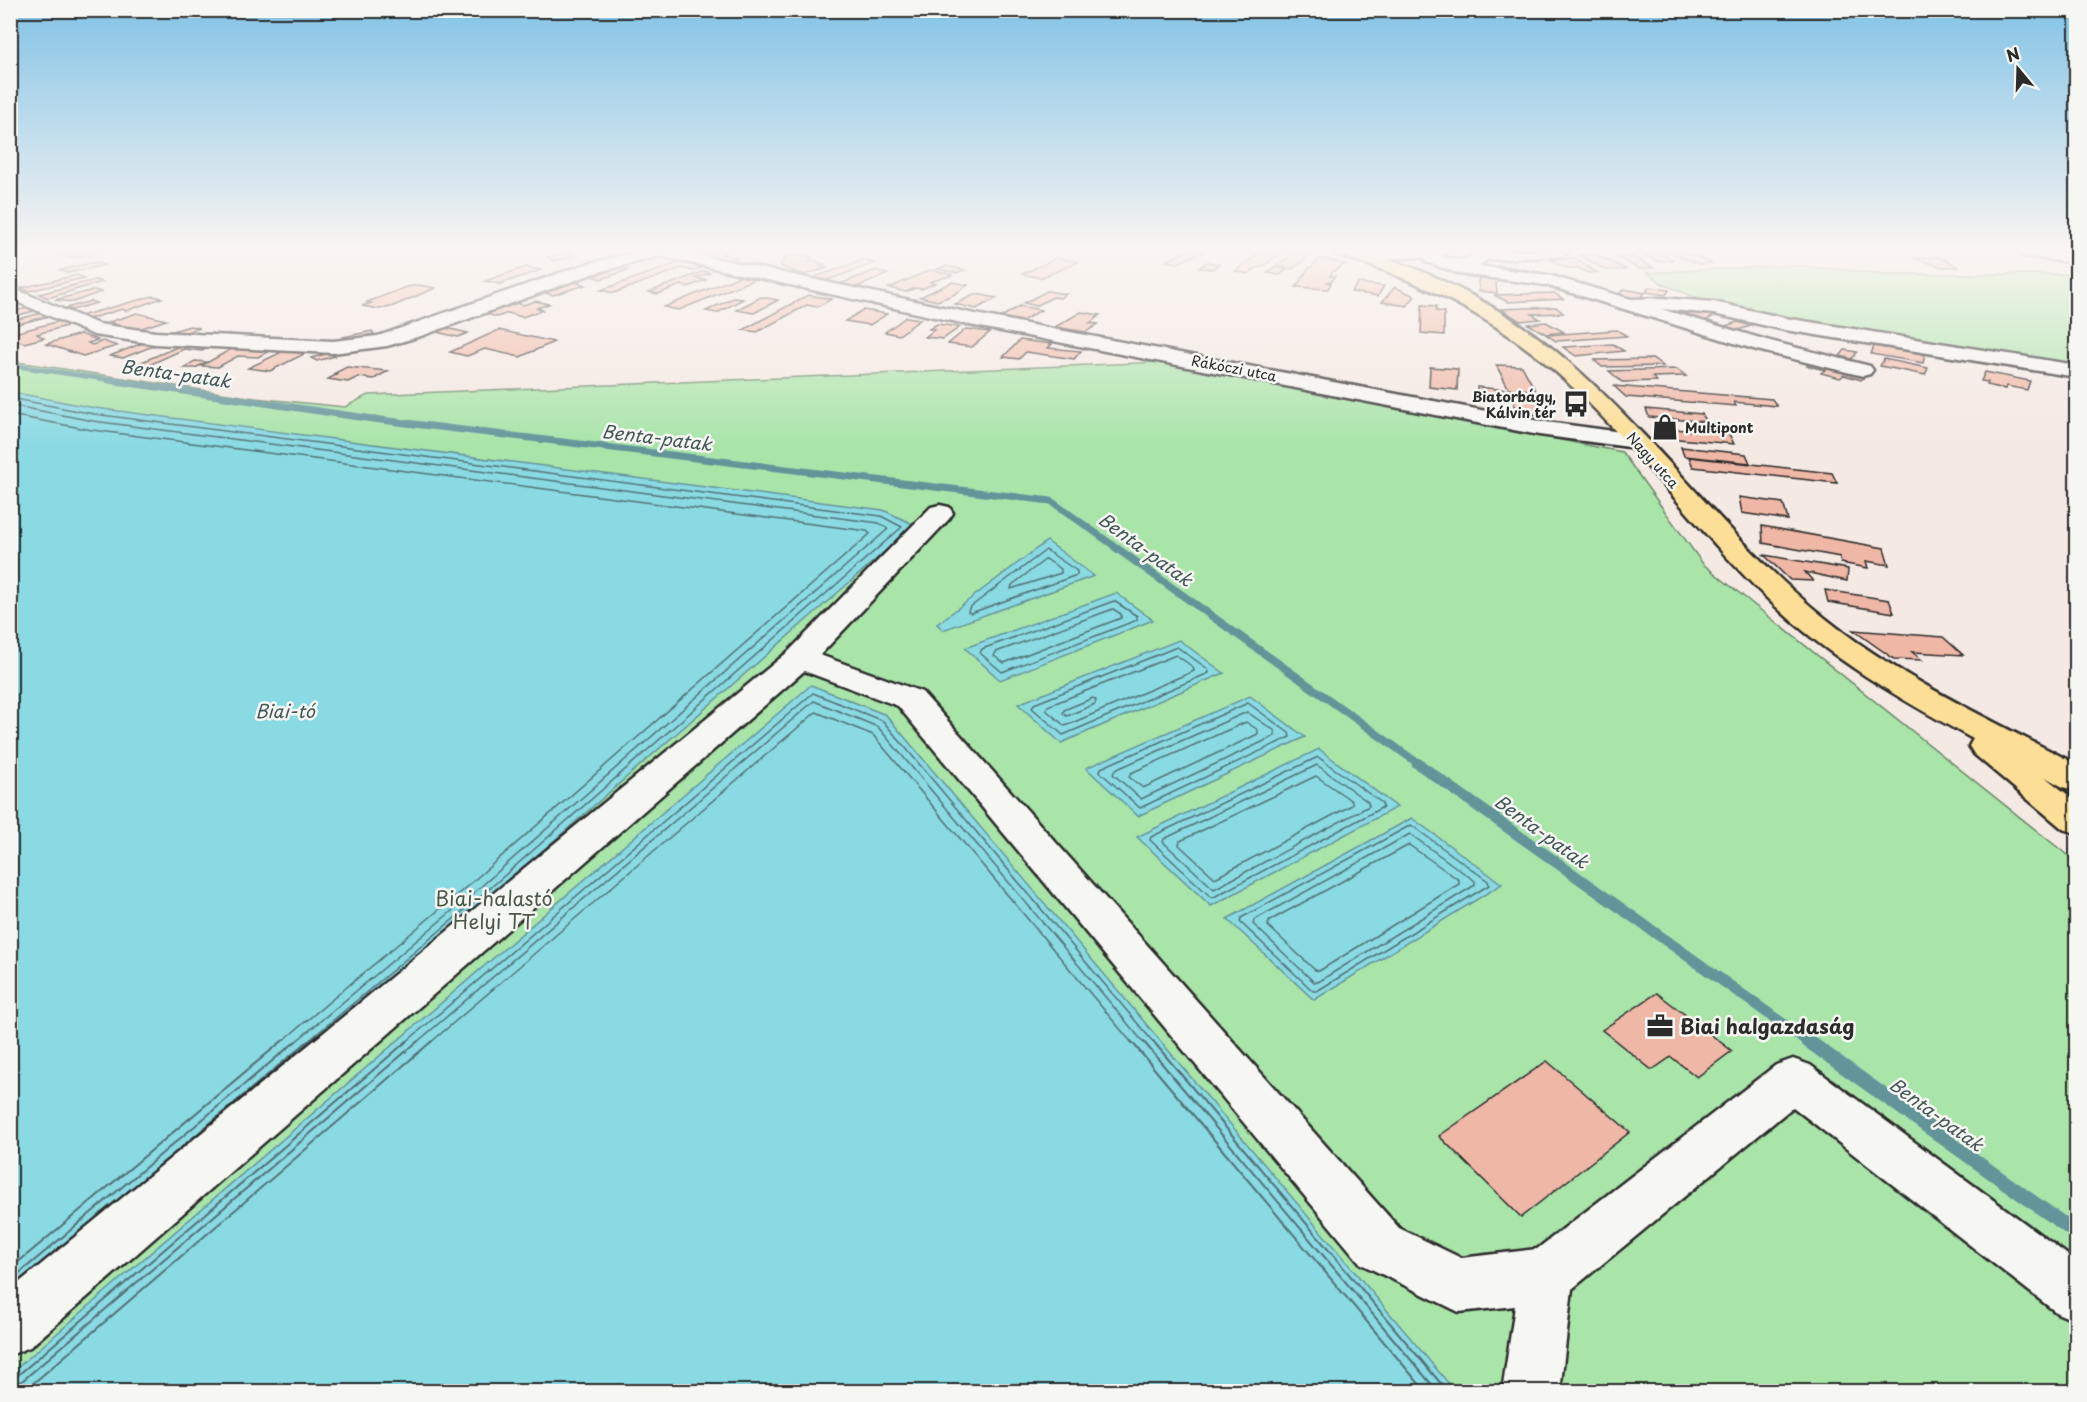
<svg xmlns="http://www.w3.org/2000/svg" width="2087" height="1402" font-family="'Playpen Sans',sans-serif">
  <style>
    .green { fill: #a9e4a9; stroke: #6a886a; stroke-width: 1.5 }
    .water { fill: #8adae4; stroke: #64949a; stroke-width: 1.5 }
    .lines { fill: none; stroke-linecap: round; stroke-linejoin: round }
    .shore-far1 { stroke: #517175; stroke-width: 1.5 }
    .shore { stroke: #517175; stroke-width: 2 }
    .stream-far4 { stroke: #64949a; stroke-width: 5 }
    .stream-far3 { stroke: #64949a; stroke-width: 7 }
    .stream-far2 { stroke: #64949a; stroke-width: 8 }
    .stream-far1 { stroke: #64949a; stroke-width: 11 }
    .stream { stroke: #64949a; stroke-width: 14 }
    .building { fill: #efb7a5; stroke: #2b2b2b; stroke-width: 1.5 }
    .minor-casing { stroke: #2b2b2b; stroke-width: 5 }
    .major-casing { stroke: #2b2b2b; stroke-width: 5 }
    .minor { fill: #f6f6f2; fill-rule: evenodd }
    .major { fill: #fdde96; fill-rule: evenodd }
    .labels { text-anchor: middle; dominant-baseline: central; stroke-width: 5; stroke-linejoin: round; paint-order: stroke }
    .far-street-label { font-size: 14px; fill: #2b2b2b; stroke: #f6f6f2 }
    .far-poi-label { font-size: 14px; font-weight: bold; fill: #2b2b2b; stroke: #f6f6f2; text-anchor: end }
    .water-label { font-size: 18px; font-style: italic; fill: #435759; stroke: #f6f6f2 }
    .near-park-label { font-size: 20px; fill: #4a594a; stroke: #f6f6f2 }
    .near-poi-label { font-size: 20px; font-weight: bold; fill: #2b2b2b; stroke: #f6f6f2; text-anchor: start }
  </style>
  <rect width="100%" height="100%" fill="#f5e9e3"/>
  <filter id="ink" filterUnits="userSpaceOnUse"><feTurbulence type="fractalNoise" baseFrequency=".0167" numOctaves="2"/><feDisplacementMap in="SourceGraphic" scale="12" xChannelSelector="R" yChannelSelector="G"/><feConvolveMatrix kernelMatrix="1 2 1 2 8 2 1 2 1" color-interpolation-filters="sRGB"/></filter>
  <g filter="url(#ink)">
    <g class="green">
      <polygon points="1793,265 1886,274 2076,274 2076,369 1718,307 1663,284 1647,273"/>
      <polygon points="11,361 255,398 345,407 368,395 1162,362 1622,452 1703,564 2076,862 2076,1391 11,1391"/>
    </g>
    <g class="water">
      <polygon points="11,392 95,408 883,510 915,525 485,901 11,1299"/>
      <polygon points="1047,541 1094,576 943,630 937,624"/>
      <polygon points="1116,593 1153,620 1000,680 965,648"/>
      <polygon points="1179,640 1224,673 1061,743 1018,704"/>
      <polygon points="811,685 886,715 1455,1391 11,1391 11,1373"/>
      <polygon points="1250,696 1305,737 1138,816 1086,768"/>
      <polygon points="1319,749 1397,807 1211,906 1137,837"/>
      <polygon points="1412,818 1502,884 1314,1000 1227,919"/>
    </g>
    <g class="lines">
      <g class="shore-far1">
        <polyline points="10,398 94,414 881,516 902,527 481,896 306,1043"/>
        <polyline points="10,405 93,421 879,523 888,529 477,890 294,1043"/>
        <polyline points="10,415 92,430 867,531 870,534 471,883 280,1043"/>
        <polygon points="1046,550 1077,571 1077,575 971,613 968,612 969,608"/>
        <polygon points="1046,559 1061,569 1061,573 1011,589 1012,585"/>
        <polygon points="1114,601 1137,616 1137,620 1002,672 980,653 982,649"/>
        <polygon points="1113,609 1121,614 1121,618 1004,663 994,656 996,652"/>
        <polygon points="1177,647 1208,669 1209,673 1063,735 1032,708 1034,704"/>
        <polygon points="1176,655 1193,667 1194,671 1065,726 1046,710 1048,706"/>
        <polygon points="1093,698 1096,700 1095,704 1067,716 1063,714 1064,710"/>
        <polygon points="1248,703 1289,733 1290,737 1140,808 1100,772 1101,768"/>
        <polygon points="1247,712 1275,731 1275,736 1141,799 1113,774 1115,770"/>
        <polygon points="1246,722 1258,730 1258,734 1143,788 1129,777 1131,773"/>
        <polygon points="1318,757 1382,803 1383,807 1212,898 1150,840 1151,837"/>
        <polygon points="1317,765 1368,802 1369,806 1214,889 1163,842 1164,839"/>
        <polygon points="1316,776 1352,801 1352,805 1215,878 1179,845 1180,841"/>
        <polygon points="1411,825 1488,881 1489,885 1317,991 1313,991 1240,922 1241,918"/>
        <polygon points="1410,834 1475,881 1475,885 1318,982 1314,982 1253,924 1254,920"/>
        <polygon points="1409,845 1459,880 1459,884 1319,971 1315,970 1268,926 1269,921"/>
        <polyline points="405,1043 813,693 883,721 1154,1043"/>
        <polyline points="416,1043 814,701 878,727 1144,1043"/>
        <polyline points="430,1043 816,712 873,735 1132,1043"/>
      </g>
      <g class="shore">
        <polyline points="1131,1041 1426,1392"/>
        <polyline points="1143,1041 1438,1392"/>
        <polyline points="1153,1041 1448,1392"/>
        <polyline points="183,1146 308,1041"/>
        <polyline points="10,1269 282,1041"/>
        <polyline points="10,1281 296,1041"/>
        <polyline points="10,1377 17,1376 407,1041"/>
        <polyline points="10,1385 22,1381 418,1041"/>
        <polyline points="23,1392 432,1041"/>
      </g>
      <polyline class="stream-far4" points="10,365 119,381"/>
      <polyline class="stream-far3" points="109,380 373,419 1051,501 1117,548"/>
      <polyline class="stream-far2" points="1115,547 1419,764"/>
      <polyline class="stream-far1" points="1417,763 1810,1043"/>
      <polyline class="stream" points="1808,1041 2076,1233"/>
    </g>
    <g class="building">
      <polygon points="72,251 102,251 70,258 59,254"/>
      <polygon points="708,251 724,251 727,252 722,254 738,258 728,261 699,254"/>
      <polygon points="1186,251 1204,251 1178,263 1166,261"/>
      <polygon points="1262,251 1284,251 1262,267 1258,267 1248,274 1235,271"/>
      <polygon points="1633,251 1653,251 1674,260 1658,261"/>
      <polygon points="1667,251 1682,251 1712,263 1699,264"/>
      <polygon points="569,252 576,256 554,261 547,257"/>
      <polygon points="1294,253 1310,255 1293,269 1276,266"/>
      <polygon points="1595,254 1627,270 1605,270 1580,255"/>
      <polygon points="787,256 813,256 809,262 815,261 825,264 820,266 827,268 804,275 780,266"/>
      <polygon points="1633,257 1654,268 1639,269 1619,258"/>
      <polygon points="1939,257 1959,267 1942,267 1914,258"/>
      <polygon points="1057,258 1079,262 1040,278 1022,274"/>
      <polygon points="1321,258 1345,264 1332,272 1330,276 1335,276 1332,281 1326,282 1331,283 1328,289 1296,287 1308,269"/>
      <polygon points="1573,258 1590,267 1587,267 1597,272 1588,273 1578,268 1567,268 1551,260"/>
      <polygon points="862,260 875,263 822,282 810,279"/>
      <polygon points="96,262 104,265 68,273 60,270"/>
      <polygon points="681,262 704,267 693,271 682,268 614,293 601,290"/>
      <polygon points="1207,262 1219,264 1212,269 1199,268"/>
      <polygon points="1500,265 1523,269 1553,275 1548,278 1487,271"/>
      <polygon points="946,266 965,270 957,273 937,269"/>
      <polygon points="526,267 541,270 500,284 485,281"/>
      <polygon points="1274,267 1287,269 1280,275 1267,273"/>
      <polygon points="618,268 628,270 601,279 591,276"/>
      <polygon points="876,270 888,274 852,289 837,285"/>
      <polygon points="930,270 953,275 929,282 935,283 922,289 915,288 906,292 889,288"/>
      <polygon points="704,271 710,273 696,278 706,280 688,287 681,285 658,294 649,292"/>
      <polygon points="1482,273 1532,279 1530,284 1499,281 1496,283 1497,293 1479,291 1478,281"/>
      <polygon points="77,275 84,278 29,291 21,288"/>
      <polygon points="740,276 755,279 679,310 664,307"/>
      <polygon points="95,280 102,282 48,298 39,294"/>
      <polygon points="573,281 585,285 553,295 541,292"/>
      <polygon points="952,282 968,285 953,295 937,301 920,297"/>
      <polygon points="1358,283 1384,286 1378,296 1351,292"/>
      <polygon points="418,285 435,288 391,307 379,309 362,306 371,303 367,302 407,287"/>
      <polygon points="1395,287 1415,296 1407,306 1382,302"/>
      <polygon points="1649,287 1669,290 1666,295 1646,292"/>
      <polygon points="1624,289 1645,293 1637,300 1617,296"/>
      <polygon points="94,290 101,292 73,302 55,300"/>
      <polygon points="1047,291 1066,294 1060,298 1053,297 1036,306 1024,303"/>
      <polygon points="1554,293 1563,299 1508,302 1494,295"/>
      <polygon points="976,294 997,298 976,309 955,304"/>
      <polygon points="808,295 832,299 817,307 807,305 757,332 743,330"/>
      <polygon points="153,296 162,298 126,311 122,309 89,319 80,316"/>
      <polygon points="761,297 778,300 754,313 736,310"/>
      <polygon points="733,298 743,299 717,313 706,311"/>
      <polygon points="91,301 97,303 72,310 66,308"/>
      <polygon points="535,301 549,304 537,308 543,310 522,317 508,313 497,317 487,314 517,303 523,305"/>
      <polygon points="1422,305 1436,306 1436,311 1444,312 1444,335 1421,333"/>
      <polygon points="1020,306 1041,310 1022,321 1001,317"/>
      <polygon points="33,307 39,310 10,317 10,312"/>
      <polygon points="1556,307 1563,313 1532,314 1540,319 1520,321 1501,309"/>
      <polygon points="1680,308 1714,316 1702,323 1671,313"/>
      <polygon points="863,310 887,314 870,325 845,321"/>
      <polygon points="1081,312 1100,315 1090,323 1098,324 1086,332 1055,327"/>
      <polygon points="42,313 49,316 10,326 10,321"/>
      <polygon points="137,313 166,320 139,329 111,325 116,324 109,322"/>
      <polygon points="906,317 921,319 899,335 885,332"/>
      <polygon points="60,321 70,325 37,334 44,338 24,343 17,340 10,341 10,334"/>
      <polygon points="1546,322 1564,332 1546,334 1528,324"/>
      <polygon points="1738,322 1751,326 1731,332 1718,328"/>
      <polygon points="937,324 960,327 943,339 925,337 934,330 929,329"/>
      <polygon points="190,326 200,328 171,337 162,334"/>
      <polygon points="442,327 468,333 458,337 432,331"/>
      <polygon points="966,329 990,332 972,347 948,344"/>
      <polygon points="499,330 554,342 520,357 485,349 467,356 450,352"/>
      <polygon points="1617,330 1627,336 1556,341 1547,335"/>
      <polygon points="372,331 374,334 345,340 343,337"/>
      <polygon points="80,334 98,340 88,343 92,345 103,341 117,346 83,356 46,344"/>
      <polygon points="1020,340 1052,344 1048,348 1081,351 1074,359 1026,352 1019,359 1003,357"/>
      <polygon points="145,342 158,344 123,358 110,356"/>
      <polygon points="184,344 212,346 202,351 184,349 149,365 137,364"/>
      <polygon points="1613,344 1624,351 1576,356 1563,347"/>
      <polygon points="1898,345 1926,350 1923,363 1871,354 1874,346 1897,350"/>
      <polygon points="235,347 271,350 258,357 238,356 218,367 201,366"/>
      <polygon points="286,350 308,352 270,371 248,368"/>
      <polygon points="1845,350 1857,352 1852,359 1840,356"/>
      <polygon points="329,353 335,356 317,361 311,358"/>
      <polygon points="1654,359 1663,366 1602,367 1594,360"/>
      <polygon points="1884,359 1928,368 1925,375 1880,366"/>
      <polygon points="195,361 207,362 195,368 183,368"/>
      <polygon points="1814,361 1868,374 1861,380 1844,375 1840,378 1821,373 1825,370 1807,366"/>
      <polygon points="1496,365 1522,366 1535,390 1509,389"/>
      <polygon points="347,367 388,371 374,379 358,377 348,382 328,379 338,374 333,374"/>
      <polygon points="1430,367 1458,369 1457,390 1429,387"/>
      <polygon points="1677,369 1686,376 1652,377 1657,381 1622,382 1609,371"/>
      <polygon points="1985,372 2030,381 2027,390 2006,386 2005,389 1987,385 1988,382 1981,381"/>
      <polygon points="1614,386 1772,399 1777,406 1734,402 1736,406 1626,397"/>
      <polygon points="1477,387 1538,393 1539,415 1514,413 1514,401 1477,397"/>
      <polygon points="1646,409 1702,414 1707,422 1649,417"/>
      <polygon points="1663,428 1729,434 1734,444 1667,438"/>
      <polygon points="1681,447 1746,454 1750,463 1684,456"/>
      <polygon points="1689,457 1832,473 1837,483 1693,467"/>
      <polygon points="1739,497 1783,503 1788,520 1742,513"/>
      <polygon points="1762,526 1884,548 1889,565 1866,561 1868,568 1841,563 1840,557 1763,543"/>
      <polygon points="1764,555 1848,569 1847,581 1805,572 1813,581 1790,580"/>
      <polygon points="1825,590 1889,600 1894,613 1828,602"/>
      <polygon points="1853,630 1943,637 1963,655 1912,652 1922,660 1894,659"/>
      <polygon points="1657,993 1732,1051 1697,1077 1671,1057 1652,1070 1602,1030"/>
      <polygon points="1547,1061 1630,1132 1521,1217 1439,1136"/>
    </g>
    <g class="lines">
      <g class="minor-casing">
        <g id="minor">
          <polygon points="640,251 681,251 975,314 1539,421 1636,434 1644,436 1648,441 1644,446 1636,448 1539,435 975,326 659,256 595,273 424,335 387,346 333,353 155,344 94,335 10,299 10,287 98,324 155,332 333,341 378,336 583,265"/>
          <polygon points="1350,251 1446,251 1441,256 1456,260 1470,258 1472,253 1480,251 1571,251 1563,256 1487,260 1479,266 1548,275 1631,299 1661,298 1714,302 1785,318 2076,365 2076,377 1785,330 1714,314 1661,309 1770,341 1870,366 1873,370 1870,374 1863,376 1757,350 1546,285 1460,274 1426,262 1424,257 1356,260 1350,259 1348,255"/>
          <polygon points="2016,251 2076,253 2076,263 2024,256"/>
          <polygon points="940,505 949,507 953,513 949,519 820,655 922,692 1399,1228 1461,1258 1537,1249 1776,1065 1793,1059 1810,1065 2076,1261 2076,1321 2057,1313 1793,1107 1572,1289 1560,1392 1502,1392 1515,1306 1459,1312 1361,1264 898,706 804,671 30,1347 10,1355 10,1290 789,651 931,507"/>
        </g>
      </g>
      <g class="major-casing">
        <path id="major" d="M1333 251C1371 251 1404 263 1439 279 1489 302 1540 335 1581 373 1667 451 1735 546 1825 618 1901 679 1991 720 2076 764V791L2063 787 2045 777 2076 801V833L2063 829 1974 754 1969 746 1973 739C1902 700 1830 659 1771 602 1697 532 1639 448 1564 379 1498 319 1420 279 1335 254Z"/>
      </g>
      <use href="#minor" class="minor"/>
      <use href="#major" class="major"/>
    </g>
  </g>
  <linearGradient id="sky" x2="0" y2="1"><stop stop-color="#82c3e6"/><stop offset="0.56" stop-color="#faf5f2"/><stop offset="1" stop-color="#faf5f2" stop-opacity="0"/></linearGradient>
  <rect width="2087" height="447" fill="url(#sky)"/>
  <defs>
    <g id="bus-bare" transform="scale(2.07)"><path d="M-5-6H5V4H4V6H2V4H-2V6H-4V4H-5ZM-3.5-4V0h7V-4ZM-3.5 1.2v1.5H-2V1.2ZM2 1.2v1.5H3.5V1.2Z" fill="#2b2b2b" stroke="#f6f6f2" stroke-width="2.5" paint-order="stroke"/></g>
    <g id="shop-bare" transform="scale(2.07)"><path d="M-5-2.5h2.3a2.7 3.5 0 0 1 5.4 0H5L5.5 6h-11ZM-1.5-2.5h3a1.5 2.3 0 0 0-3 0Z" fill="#2b2b2b" stroke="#f6f6f2" stroke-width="2.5" paint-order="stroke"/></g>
    <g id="office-bare" transform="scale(2.07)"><path d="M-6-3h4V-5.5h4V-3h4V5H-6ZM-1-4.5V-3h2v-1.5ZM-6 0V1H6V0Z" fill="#2b2b2b" stroke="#f6f6f2" stroke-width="2.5" paint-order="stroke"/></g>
  </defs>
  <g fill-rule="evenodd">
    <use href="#bus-bare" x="1576" y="404"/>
    <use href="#shop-bare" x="1665" y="427"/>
    <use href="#office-bare" x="1660" y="1026"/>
  </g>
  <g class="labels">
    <g class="far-street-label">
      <text transform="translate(1234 368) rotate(11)">Rákóczi utca</text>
      <text transform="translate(1653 460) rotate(48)">Nagy utca</text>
    </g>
    <g class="far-poi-label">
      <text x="1556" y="396">Biatorbágy,<tspan x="1556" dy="16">Kálvin tér</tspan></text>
      <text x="1685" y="427" text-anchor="start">Multipont</text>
    </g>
    <g class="water-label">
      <text transform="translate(176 373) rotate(8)">Benta-patak</text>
      <text transform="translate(657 437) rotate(7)">Benta-patak</text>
      <text transform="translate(1146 549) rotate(36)">Benta-patak</text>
      <text x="285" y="710">Biai-tó</text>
      <text transform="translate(1542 831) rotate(36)">Benta-patak</text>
      <text transform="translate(1937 1114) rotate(36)">Benta-patak</text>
    </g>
    <g class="near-park-label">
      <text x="494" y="898">Biai-halastó<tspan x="494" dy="23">Helyi TT</tspan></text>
    </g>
    <g class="near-poi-label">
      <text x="1680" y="1026">Biai halgazdaság</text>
    </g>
  </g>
  <rect width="2087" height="1402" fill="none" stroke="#f6f6f2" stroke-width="36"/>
  <rect x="18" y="18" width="2051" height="1366" fill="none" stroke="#2b2b2b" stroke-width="2" filter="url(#ink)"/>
  <g transform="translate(2018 69) rotate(341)" stroke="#f6f6f2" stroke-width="4.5" paint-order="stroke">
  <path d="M0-4.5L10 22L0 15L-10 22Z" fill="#2b2b2b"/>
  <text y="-9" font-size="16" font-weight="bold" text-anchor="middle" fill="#2b2b2b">N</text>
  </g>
</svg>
